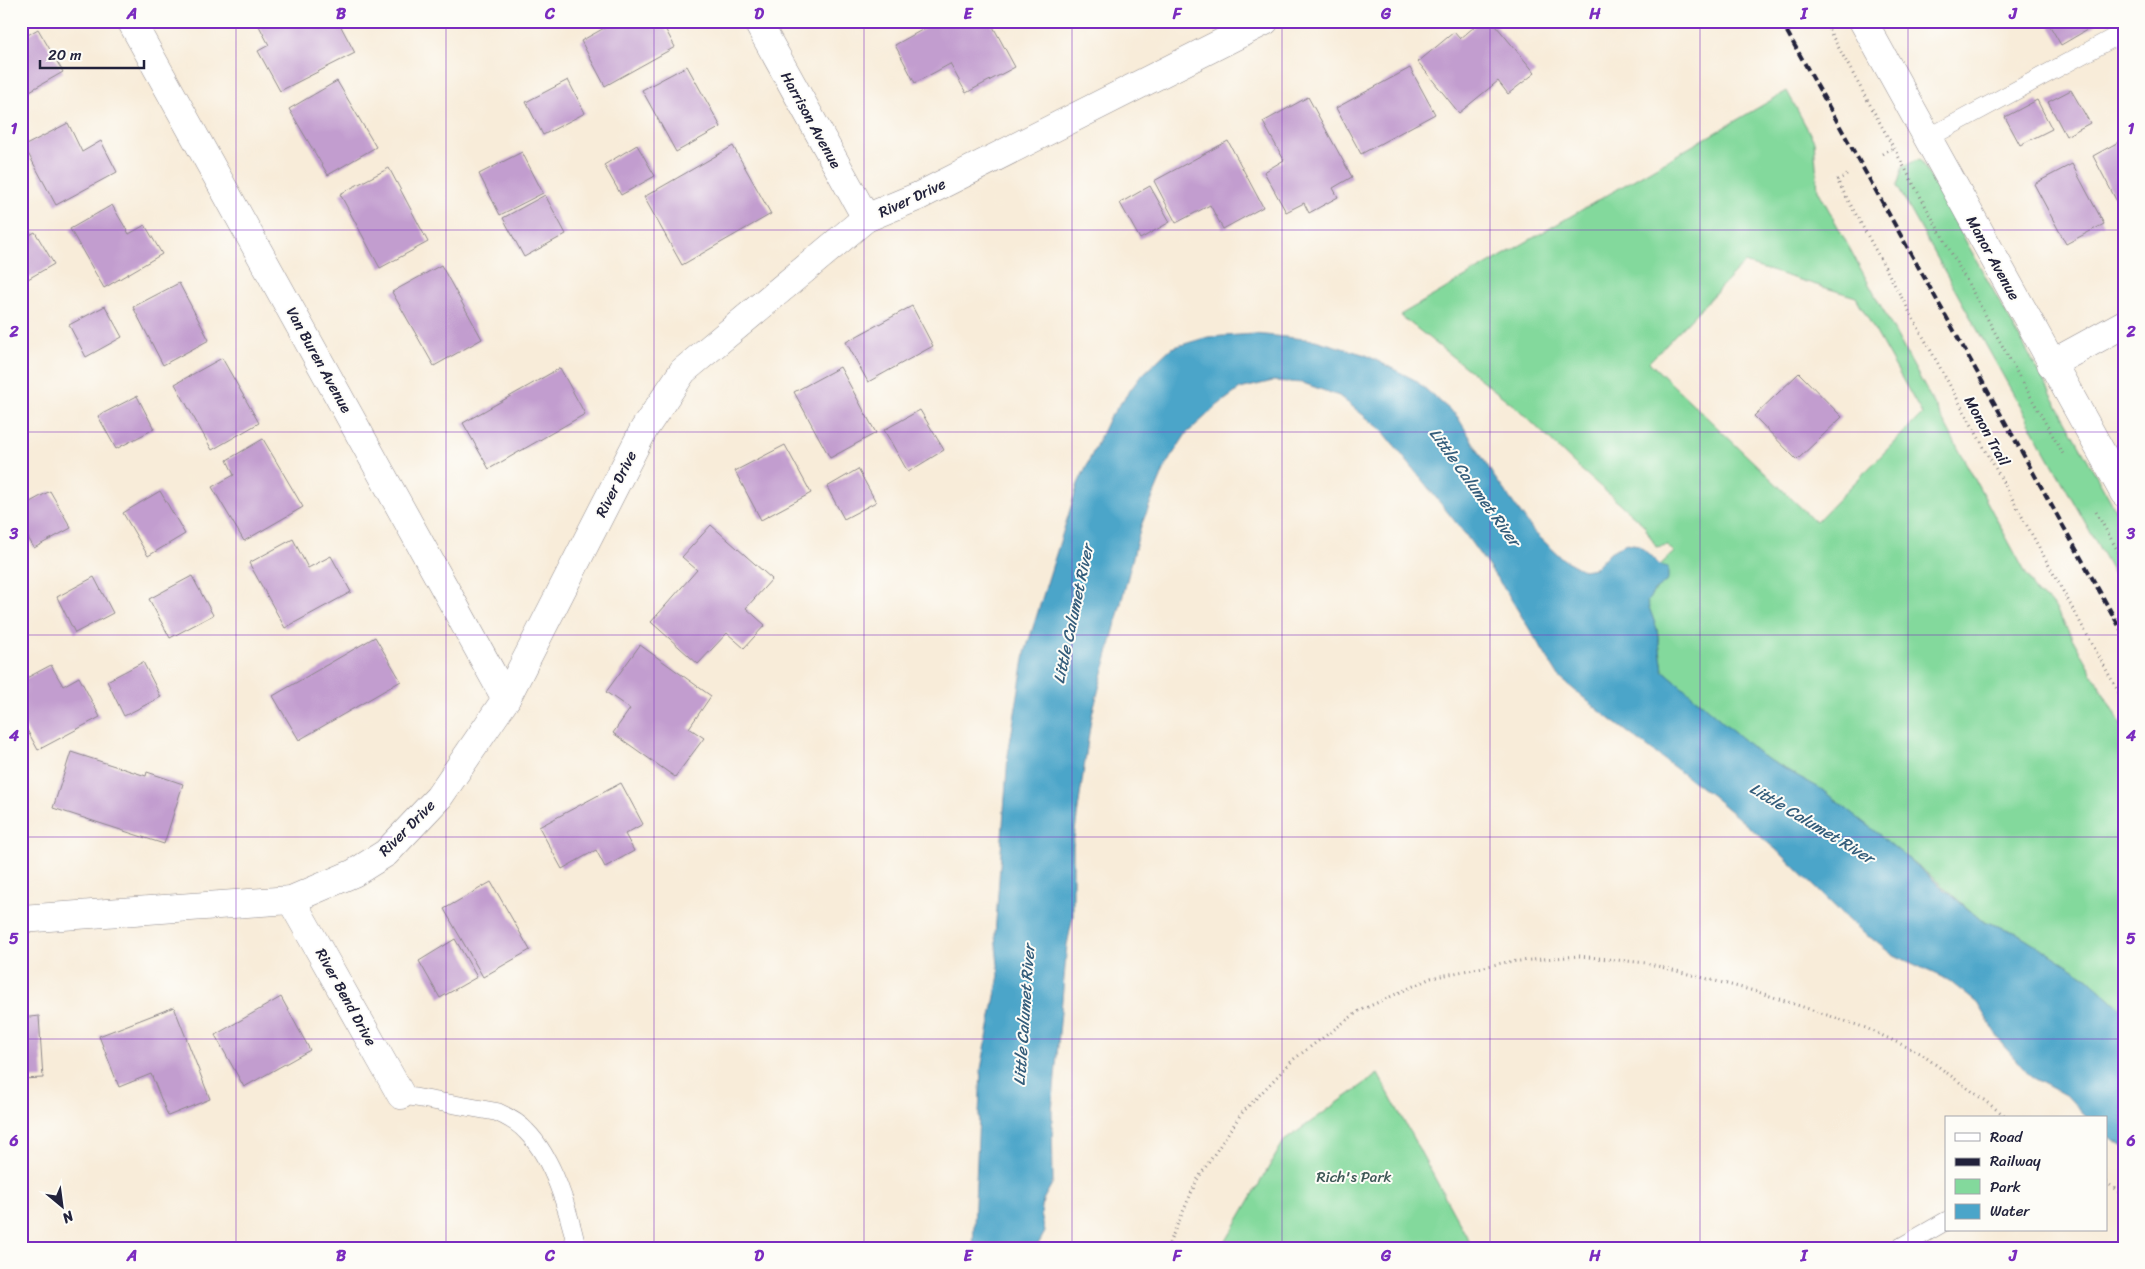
<svg xmlns="http://www.w3.org/2000/svg" width="2145" height="1269" font-family="Sriracha,sans-serif">
  <style>
    .green { fill: #83d99c; stroke: #527e6c; fill-rule: evenodd }
    .water { fill: #4ba5c9; stroke: #366482 }
    .building { fill: #c29dcf }
    .lines { fill: none; stroke-linecap: round; stroke-linejoin: round }
    .lane-casing { stroke: #8d878a; stroke-width: 19 }
    .street-casing { stroke: #8d878a; stroke-width: 29 }
    .path { stroke: #8d878a; stroke-width: 3; stroke-dasharray: 1 4; stroke-linecap: butt }
    .lane { stroke: #fff; stroke-width: 18 }
    .street { stroke: #fff; stroke-width: 28 }
    .rail { stroke: #22223b; stroke-width: 4; stroke-dasharray: 8 4; stroke-linecap: butt }
    .grid { fill: none; stroke: #7b2cbf; stroke-width: 1; stroke-opacity: 0.55 }
    .labels { text-anchor: middle; dominant-baseline: central; stroke-width: 4; stroke-linejoin: round; paint-order: stroke }
    .street-label { font-size: 15px; fill: #22223b; stroke: #fdfcf7 }
    .park-label { font-size: 15px; fill: #3f5958; stroke: #fdfcf7 }
    .water-label { font-size: 16px; font-style: italic; fill: #345d7b; stroke: #fdfcf7 }
    .neatline { fill: none; stroke: #7b2cbf; stroke-width: 2 }
    .grid-label { font-size: 16px; text-anchor: middle; font-weight: bold; fill: #7b2cbf }
  </style>
  <rect width="100%" height="100%" fill="#fdfcf7"/>
  <filter id="ink" filterUnits="userSpaceOnUse"><feTurbulence type="fractalNoise" baseFrequency=".02" numOctaves="2"/><feDisplacementMap in="SourceGraphic" scale="10" xChannelSelector="R" yChannelSelector="G"/><feConvolveMatrix kernelMatrix="1 2 1 2 8 2 1 2 1" color-interpolation-filters="sRGB"/></filter>
  <filter id="wash" filterUnits="userSpaceOnUse"><feTurbulence type="fractalNoise" baseFrequency=".0096" numOctaves="4" result="noise"/><feDisplacementMap in="SourceGraphic" scale="20" xChannelSelector="R" yChannelSelector="G"/><feGaussianBlur stdDeviation="1.12" result="paint"/><feColorMatrix in="noise" values="0 0 0 0 0 0 0 0 0 0 0 0 0 0 0 0 0 1.4 0 .05"/><feComposite in="paint" operator="in"/></filter>
  <g filter="url(#wash)">
    <rect width="100%" height="100%" fill="#f8ecd9"/>
    <g class="green">
      <path d="M1787 91 1814 141 1818 190 2037 594 2053 604 2124 730V1011L2085 976 2017 933 1981 920 1938 882 1821 789 1762 756 1663 670 1657 629 1647 602 1654 591 1668 580 1660 565 1674 552 1667 545 1656 547 1644 525 1578 467 1518 409 1400 315ZM1744 263 1856 297 1922 414 1816 522 1649 362Z"/>
      <polygon points="1920,159 2124,525 2124,592 1897,186 1903,166"/>
      <polygon points="1378,1074 1473,1248 1222,1248 1284,1141"/>
    </g>
    <polygon class="water" points="1255,334 1315,340 1366,355 1415,380 1457,416 1493,475 1534,532 1563,559 1583,570 1595,568 1610,552 1626,543 1639,545 1660,565 1668,567 1668,580 1654,591 1647,602 1657,629 1663,670 1762,756 1821,789 1881,836 1981,920 2017,933 2085,976 2124,1011 2124,1147 2106,1136 2106,1118 2088,1118 2067,1096 2031,1077 2002,1044 1977,1003 1948,980 1890,953 1851,922 1780,853 1711,795 1597,709 1559,677 1506,591 1465,534 1382,430 1339,396 1303,383 1273,381 1240,389 1218,405 1186,434 1166,465 1141,526 1091,719 1073,845 1073,916 1067,945 1052,1111 1053,1182 1043,1200 1041,1214 1045,1232 1036,1248 973,1248 981,1069 999,975 995,935 1008,755 1025,653 1078,484 1108,420 1140,377 1171,348 1208,337"/>
    <g id="blocks">
      <g class="building">
        <polygon points="263,21 313,21 313,23 338,21 355,53 280,91 258,51 269,45 258,24"/>
        <polygon points="603,21 661,21 675,47 605,86 581,41 606,27"/>
        <polygon points="938,21 990,21 1015,67 966,93 950,64 915,83 895,45"/>
        <polygon points="1481,21 1492,21 1535,73 1508,94 1498,81 1459,113 1418,62 1454,32 1460,39"/>
        <polygon points="1948,21 1960,21 1951,26"/>
        <polygon points="2047,21 2095,21 2097,24 2061,45"/>
        <polygon points="38,29 63,72 21,96 21,39"/>
        <polygon points="687,66 721,127 676,152 642,90"/>
        <polygon points="1410,68 1435,114 1361,154 1336,108"/>
        <polygon points="568,80 585,113 543,135 526,102"/>
        <polygon points="337,81 376,147 328,175 289,109"/>
        <polygon points="2071,90 2090,123 2066,136 2048,102"/>
        <polygon points="1308,97 1352,177 1333,188 1338,197 1309,213 1304,203 1286,212 1264,172 1284,160 1263,122"/>
        <polygon points="2037,100 2052,129 2020,145 2005,117"/>
        <polygon points="68,123 82,152 101,141 117,172 56,205 24,146"/>
        <polygon points="2124,139 2124,215 2093,156"/>
        <polygon points="1228,141 1263,207 1223,229 1210,205 1176,223 1154,181"/>
        <polygon points="637,145 655,176 621,195 604,165"/>
        <polygon points="733,146 771,214 682,265 644,197"/>
        <polygon points="522,152 543,193 500,215 479,174"/>
        <polygon points="2072,164 2104,224 2066,244 2034,184"/>
        <polygon points="389,168 428,242 380,268 340,194"/>
        <polygon points="1150,186 1170,222 1140,239 1120,203"/>
        <polygon points="545,195 566,234 524,257 503,218"/>
        <polygon points="112,205 129,234 145,225 162,254 104,288 70,229"/>
        <polygon points="35,232 54,264 21,283 21,240"/>
        <polygon points="441,265 482,339 434,366 392,292"/>
        <polygon points="179,283 209,340 163,365 133,307"/>
        <polygon points="105,306 122,337 86,357 69,325"/>
        <polygon points="912,306 933,346 868,382 846,342"/>
        <polygon points="222,358 259,423 212,450 175,384"/>
        <polygon points="840,367 876,433 830,458 794,392"/>
        <polygon points="560,368 585,414 489,469 463,423"/>
        <polygon points="1799,373 1842,417 1797,460 1754,416"/>
        <polygon points="137,396 154,429 116,449 98,416"/>
        <polygon points="920,410 944,450 908,472 884,430"/>
        <polygon points="263,439 303,507 244,541 212,487 234,475 227,460"/>
        <polygon points="785,445 811,493 761,520 735,471"/>
        <polygon points="858,469 876,502 844,519 827,487"/>
        <polygon points="50,491 71,528 34,548 21,525 21,507"/>
        <polygon points="160,491 185,534 148,556 123,513"/>
        <polygon points="711,525 772,579 746,608 765,625 744,648 727,633 698,664 651,622 697,570 682,557"/>
        <polygon points="293,539 308,568 331,556 351,592 285,628 249,563"/>
        <polygon points="192,576 213,615 170,638 149,599"/>
        <polygon points="94,577 113,613 75,633 57,597"/>
        <polygon points="375,637 401,681 299,740 273,696"/>
        <polygon points="640,645 711,696 689,728 704,738 675,777 613,733 630,709 606,692"/>
        <polygon points="143,662 161,697 124,716 107,681"/>
        <polygon points="51,665 63,686 79,677 100,717 38,750 21,719 21,681"/>
        <polygon points="71,752 146,776 147,772 183,784 164,844 53,808"/>
        <polygon points="621,783 643,824 625,834 634,851 605,867 596,850 562,869 539,827"/>
        <polygon points="491,882 530,950 483,977 444,909"/>
        <polygon points="455,939 477,977 440,998 419,961"/>
        <polygon points="281,997 310,1050 244,1087 215,1035"/>
        <polygon points="174,1007 210,1099 168,1116 151,1074 119,1087 99,1036"/>
        <polygon points="39,1016 43,1078 21,1079 21,1018"/>
      </g>
    </g>
  </g>
  <g filter="url(#ink)">
    <use href="#blocks" fill-opacity="0" stroke="#8d878a" stroke-width="1"/>
    <g class="lines">
      <g class="lane-casing">
        <g id="lane">
          <polyline points="1928,138 2124,32"/>
          <path d="M401 1095 497 1112C508 1117 518 1122 526 1131 554 1159 568 1210 577 1248"/>
          <polyline points="1899,1248 1946,1221"/>
        </g>
      </g>
      <g class="street-casing">
        <g id="street">
          <polyline points="131,21 506,699"/>
          <polyline points="757,21 866,218"/>
          <polyline points="1863,21 2124,493"/>
          <polyline points="2051,364 2124,324"/>
          <polyline points="291,900 401,1095"/>
          <polyline points="21,919 291,900 354,873 386,853 439,797 506,699 644,429 683,371 866,218 919,196 1265,21"/>
        </g>
      </g>
      <g class="path">
        <polyline points="1824,21 2020,378"/>
        <polyline points="1882,154 1893,148"/>
        <polyline points="1847,175 1837,180 2124,702"/>
        <polyline points="2023,383 2063,454"/>
        <polyline points="2096,512 2124,562"/>
        <polyline points="2106,1182 2124,1196"/>
        <polyline points="1167,1248 1197,1180 1241,1114 1294,1059 1359,1011 1431,978 1507,962 1579,956 1646,963 1758,992 1866,1028 1920,1053 2008,1118"/>
      </g>
      <use href="#lane" class="lane"/>
      <use href="#street" class="street"/>
      <polyline class="rail" points="1781,21 2124,635"/>
    </g>
  </g>
  <path class="grid" d="M236 21V1248M446 21V1248M654 21V1248M864 21V1248M1072 21V1248M1282 21V1248M1490 21V1248M1700 21V1248M1908 21V1248M21 230H2124M21 432H2124M21 635H2124M21 837H2124M21 1039H2124"/>
  <g class="labels">
    <g class="street-label">
      <text transform="translate(811 120) rotate(61)">Harrison Avenue</text>
      <text transform="translate(912 198) rotate(-25)">River Drive</text>
      <text transform="translate(1993 258) rotate(61)">Manor Avenue</text>
      <text transform="translate(319 360) rotate(61)">Van Buren Avenue</text>
      <text transform="translate(1987 431) rotate(61)">Monon Trail</text>
      <text transform="translate(616 484) rotate(-63)">River Drive</text>
      <text transform="translate(407 828) rotate(-45)">River Drive</text>
      <text transform="translate(346 997) rotate(61)">River Bend Drive</text>
    </g>
    <g class="park-label">
      <text x="1354" y="1177">Rich's Park</text>
    </g>
    <g class="water-label">
      <text transform="translate(1475 487) rotate(54)">Little Calumet River</text>
      <text transform="translate(1073 614) rotate(-78)">Little Calumet River</text>
      <text transform="translate(1812 823) rotate(31)">Little Calumet River</text>
      <text transform="translate(1024 1015) rotate(-86)">Little Calumet River</text>
    </g>
  </g>
  <rect width="2145" height="1269" fill="none" stroke="#fdfcf7" stroke-width="55"/>
  <rect x="1945" y="1116" width="162" height="115" fill="#fdfcf7" stroke="#a5a5ac"/>
  <rect x="1955" y="1133" width="25" height="8" fill="#ffffff" stroke="#a5a5ac"/>
  <text x="1990" y="1142" font-size="15" fill="#22223b">Road</text>
  <rect x="1955" y="1158" width="25" height="8" fill="#22223b" stroke="#a5a5ac"/>
  <text x="1990" y="1166" font-size="15" fill="#22223b">Railway</text>
  <rect x="1955" y="1179" width="25" height="15" fill="#83d99c" stroke="#a5a5ac"/>
  <text x="1990" y="1192" font-size="15" fill="#22223b">Park</text>
  <rect x="1955" y="1204" width="25" height="15" fill="#4ba5c9" stroke="#a5a5ac"/>
  <text x="1990" y="1216" font-size="15" fill="#22223b">Water</text>
  <g transform="translate(62 1206) rotate(151)" stroke="#fdfcf7" stroke-width="4" paint-order="stroke">
  <path d="M0-4L9 19L0 12L-9 19Z" fill="#22223b"/>
  <text y="-8" font-size="14" font-weight="bold" text-anchor="middle" fill="#22223b">N</text>
  </g>
  <path d="M40 60v8h104v-8" fill="none" stroke="#22223b" stroke-width="2.5"/>
  <text x="48" y="60" font-size="15" fill="#22223b" stroke="#fdfcf7" stroke-width="4" paint-order="stroke">20 m</text>
  <rect x="28" y="28" width="2090" height="1214" class="neatline"/>
  <g class="grid-label">
    <text x="132" y="19">A</text>
    <text x="341" y="19">B</text>
    <text x="550" y="19">C</text>
    <text x="759" y="19">D</text>
    <text x="968" y="19">E</text>
    <text x="1177" y="19">F</text>
    <text x="1386" y="19">G</text>
    <text x="1595" y="19">H</text>
    <text x="1804" y="19">I</text>
    <text x="2013" y="19">J</text>
    <text x="14" y="134">1</text>
    <text x="2131" y="134">1</text>
    <text x="14" y="337">2</text>
    <text x="2131" y="337">2</text>
    <text x="14" y="539">3</text>
    <text x="2131" y="539">3</text>
    <text x="14" y="741">4</text>
    <text x="2131" y="741">4</text>
    <text x="14" y="944">5</text>
    <text x="2131" y="944">5</text>
    <text x="14" y="1146">6</text>
    <text x="2131" y="1146">6</text>
    <text x="132" y="1261">A</text>
    <text x="341" y="1261">B</text>
    <text x="550" y="1261">C</text>
    <text x="759" y="1261">D</text>
    <text x="968" y="1261">E</text>
    <text x="1177" y="1261">F</text>
    <text x="1386" y="1261">G</text>
    <text x="1595" y="1261">H</text>
    <text x="1804" y="1261">I</text>
    <text x="2013" y="1261">J</text>
  </g>
</svg>
